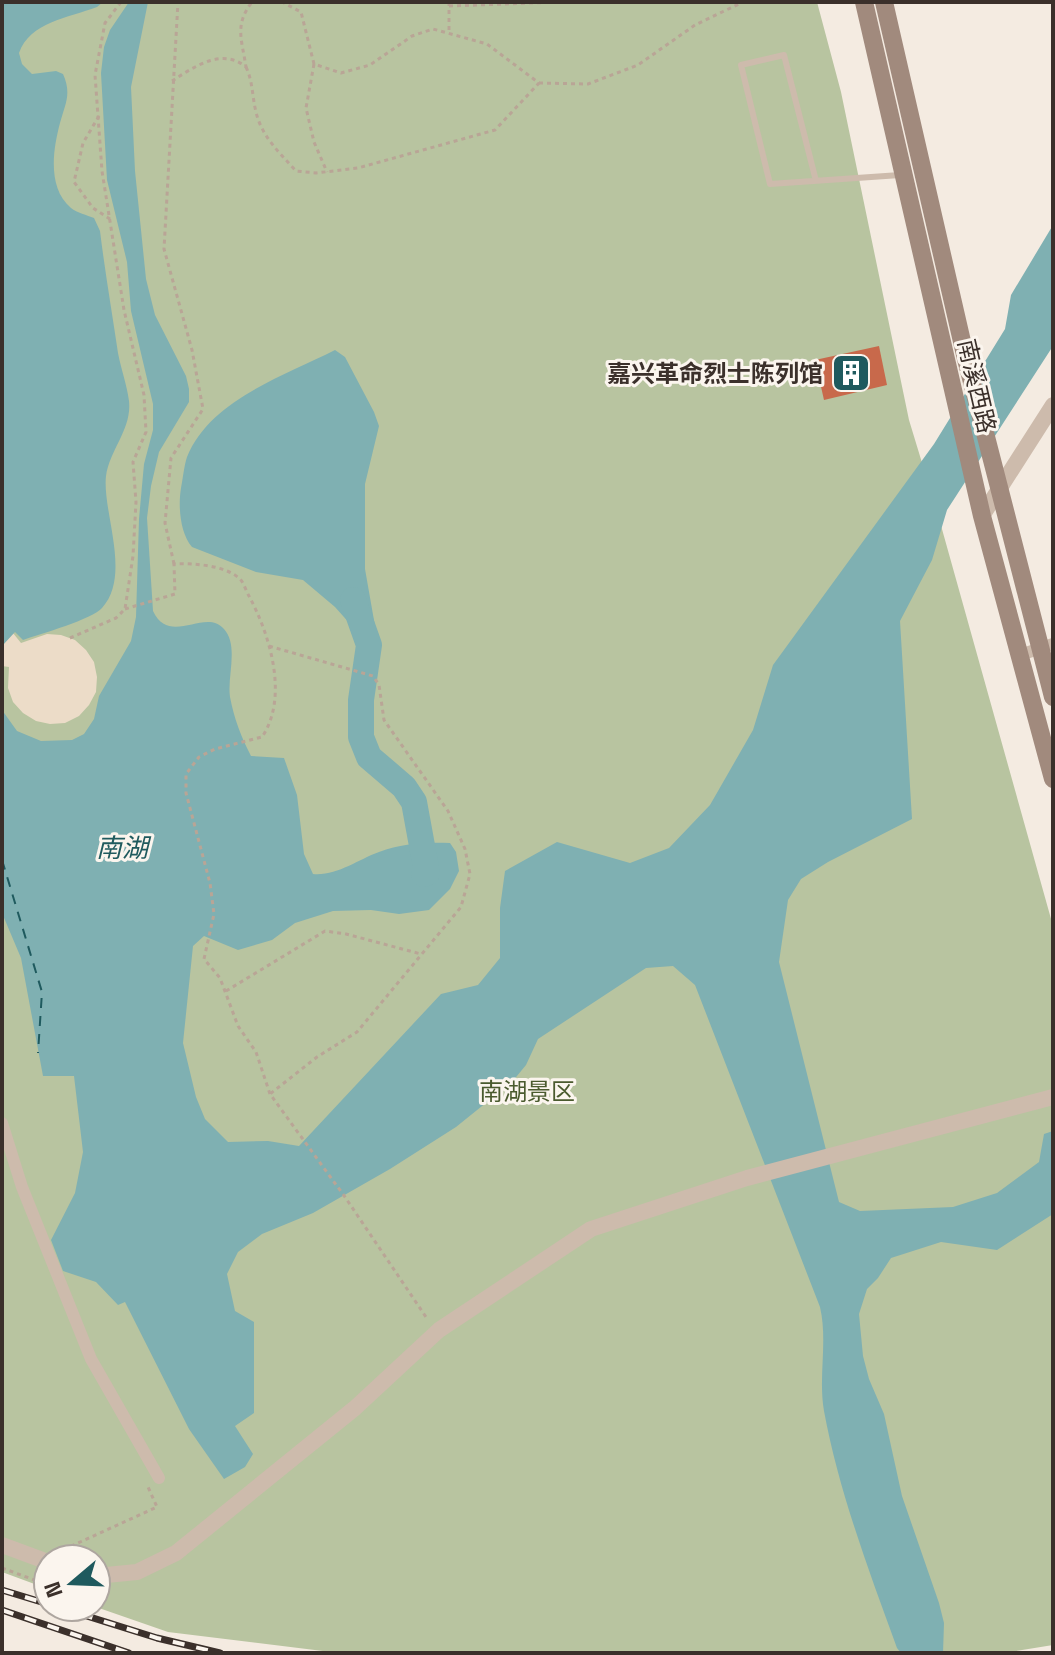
<svg xmlns="http://www.w3.org/2000/svg" width="1055" height="1655" font-family="'Space Grotesk','Noto Sans SC',sans-serif">
  <style>
    .green { fill: #b8c4a0 }
    .plaza { fill: #ecdcc8 }
    .water { fill: #7fb0b2 }
    .lines { fill: none; stroke-linecap: round; stroke-linejoin: round }
    .river { stroke: #7fb0b2; stroke-width: 26 }
    .ferry { stroke: #1f5a5e; stroke-width: 2; stroke-dasharray: 10 8; stroke-linecap: butt }
    .building { fill: #c8694b }
    .path { stroke: #b9a596; stroke-width: 3; stroke-dasharray: 4 4; stroke-linecap: butt }
    .service { stroke: #cdbbac; stroke-width: 6 }
    .minor { stroke: #cdbbac; stroke-width: 12 }
    .tertiary { stroke: #cdbbac; stroke-width: 16 }
    .secondary { stroke: #a18a7d; stroke-width: 18 }
    .rail-casing { stroke: #3b302b; stroke-width: 7 }
    .rail { stroke: #fbf5ee; stroke-width: 4; stroke-dasharray: 12; stroke-linecap: butt }
    .labels { text-anchor: middle; dominant-baseline: central; stroke-width: 6; stroke-linejoin: round; paint-order: stroke }
    .poi-label { font-size: 24px; font-weight: bold; fill: #3b302b; stroke: #fbf5ee; text-anchor: end }
    .street-label { font-size: 24px; fill: #3b302b; stroke: #fbf5ee }
    .park-label { font-size: 24px; fill: #4a5a2e; stroke: #fbf5ee }
    .water-label { font-size: 26px; font-style: italic; fill: #1f5a5e; stroke: #fbf5ee }
  </style>
  <rect width="100%" height="100%" fill="#f4ebe1"/>
  <polygon class="green" points="2,2 817,2 841,92 909,420 940,522 1053,926 1053,1645 1004,1653 339,1653 168,1632 96,1607 96,1559 48,1559 48,1589 2,1572"/>
  <polygon class="plaza" points="13,633 21,643 47,634 61,635 75,640 86,650 94,662 97,677 96,692 89,705 79,716 65,723 50,724 36,721 23,713 13,702 8,688 9,667 2,666 2,646"/>
  <g class="water">
    <path d="M2 2H103L97 7C68 18 30 22 19 53L22 64 32 74 56 71 63 74C72 94 65 104 60 123 53 149 47 188 71 208 77 213 87 215 94 218L100 231C105 272 112 312 118 353 121 369 127 385 129 401 132 429 110 449 106 476 102 512 132 575 102 608 93 619 40 634 23 640L15 632 2 646Z"/>
    <path d="M129 2H148L131 87 135 171 146 279 155 315 186 376 189 389V402L159 452 151 486 147 518 153 611C170 647 205 607 224 629 239 646 227 676 230 697 234 718 241 737 251 756L284 758 297 795 304 854 313 874C337 876 357 860 379 852 403 843 425 842 450 843L456 852 459 871 450 889 429 910 399 914 371 910 333 911 295 923 272 940 238 950 204 936 193 946 183 1043 196 1097 205 1119 228 1142 268 1141 299 1146 441 994 478 985 500 958V908L505 871 557 842 630 863 669 848 710 805 753 730 773 665 934 444 1005 329 1011 295 1053 225V346L947 510 932 560 900 621 912 819 828 862 801 879 788 900 779 962 839 1202 860 1211 953 1207 997 1193 1039 1162 1044 1134 1053 1131V1214L997 1250 941 1242 891 1258 878 1278 867 1289 859 1314 863 1356 869 1379 884 1414 902 1496 939 1603 944 1623 943 1653H901L897 1648C869 1571 839 1492 824 1411 818 1376 828 1342 820 1307L695 985 673 966 646 968 538 1039 526 1065 512 1082 456 1127 390 1169 313 1213 262 1234 238 1252 227 1274 235 1311 254 1322V1413L235 1426 253 1454 245 1467 224 1479 189 1429 125 1302 118 1305 96 1282 63 1271 51 1240 75 1193 83 1152 74 1076H43L21 958 2 913V710L17 731 41 741 72 740 84 734 94 719 99 696 131 641 136 617 139 519 144 464 153 430V404L131 311 127 262 107 180 101 73 104 47 110 30Z"/>
    <path d="M335 350 345 357 374 412 379 426 365 484V569L375 626 360 635 335 607 303 580 256 572 192 547C180 533 178 506 181 488 183 478 184 466 187 457 210 400 284 376 335 350Z"/>
  </g>
  <g class="lines">
    <polyline class="river" points="353,600 369,645 361,700 361,737 369,757 404,787 414,802 427,873 424,874"/>
    <polyline class="ferry" points="2,860 42,992 38,1053"/>
  </g>
  <polygon class="building" points="879,346 887,385 824,400 815,360"/>
  <g class="lines">
    <g class="path">
      <polyline points="449,2 449,34"/>
      <polyline points="449,6 560,2"/>
      <polyline points="314,64 306,108 314,142 327,172"/>
      <path d="M246 67C253 82 252 96 256 112 262 137 279 152 296 171L316 173 358 168 495 130 539 83 487 44 433 29 412 36 370 65 341 73 314 64 301 12 282 2"/>
      <path d="M172 81C194 67 222 47 246 67 242 40 234 25 252 2"/>
      <polyline points="539,83 588,84 638,65 695,25 743,2"/>
      <polyline points="99,116 83,143 74,182 93,208 110,219"/>
      <polyline points="174,564 165,523 171,458 203,409 192,350 164,249 178,2"/>
      <path d="M125 609 175 594 174 564C193 563 225 565 240 579 244 583 246 591 249 596 270 635 289 697 262 737L215 749 199 757 186 774V793L210 883 214 914 204 959 220 978 238 1026 256 1052 270 1094 345 1197 428 1320"/>
      <polyline points="70,638 116,618 125,609 133,556 136,502 133,462 146,432 144,395 124,310 102,171 95,75 105,23 121,2"/>
      <polyline points="269,646 373,676 379,685 384,720 448,811 465,849 470,874 461,907 357,1032 317,1057 270,1094"/>
      <polyline points="226,991 325,931 346,934 421,954"/>
      <polyline points="63,1559 67,1548 157,1507 148,1487"/>
      <polyline points="2,1568 48,1585"/>
    </g>
    <polyline class="service" points="816,181 784,55 741,65 770,184 900,175"/>
    <g class="minor">
      <polyline points="1020,655 1053,644"/>
      <polyline points="2,1123 22,1187 91,1359 159,1478"/>
    </g>
    <g class="tertiary">
      <polyline points="982,516 1053,405"/>
      <polyline points="2,1545 48,1562"/>
      <polyline points="96,1576 137,1572 176,1553 355,1408 439,1330 591,1229 747,1178 1053,1097"/>
    </g>
    <g class="secondary">
      <polyline points="864,2 982,516 1053,779"/>
      <polyline points="884,2 966,359 1053,697"/>
    </g>
    <g class="rail-casing">
      <g id="rail">
        <polyline points="2,1590 48,1604"/>
        <polyline points="58,1607 157,1638 220,1653"/>
        <polyline points="2,1610 129,1653"/>
      </g>
    </g>
    <use href="#rail" class="rail"/>
  </g>
  <defs>
    <g id="building-square" transform="scale(2)"><rect x="-9" y="-9" width="18" height="18" rx="4" fill="#1f5a5e" stroke="#fbf5ee"/><path d="M-4-6H4V6H1V3H-1V6H-4ZM-2.5-4.3h1.7v1.8h-1.7ZM.8-4.3h1.7v1.8H.8ZM-2.5-1h1.7V.8h-1.7ZM.8-1h1.7V.8H.8Z" fill="#fff"/></g>
  </defs>
  <g fill-rule="evenodd">
    <use href="#building-square" x="851" y="373"/>
  </g>
  <g class="labels">
    <g class="poi-label">
      <text x="823" y="373">嘉兴革命烈士陈列馆</text>
    </g>
    <g class="street-label">
      <text transform="translate(977 386) rotate(77)">南溪西路</text>
    </g>
    <g class="park-label">
      <text x="527" y="1091">南湖景区</text>
    </g>
    <g class="water-label">
      <text x="122" y="848">南湖</text>
    </g>
  </g>
  <rect width="1055" height="1655" fill="none" stroke="#3b302b" stroke-width="8"/>
  <g transform="translate(72 1583) rotate(251)"><circle r="38" fill="#fbf5ee" stroke="#aea6a0" stroke-width="2"/>
  <path d="M0-6L14 30L0 20L-14 30Z" fill="#1f5a5e"/>
  <text y="-12" font-size="22" font-weight="bold" text-anchor="middle" fill="#3b302b">N</text>
  </g>
</svg>
